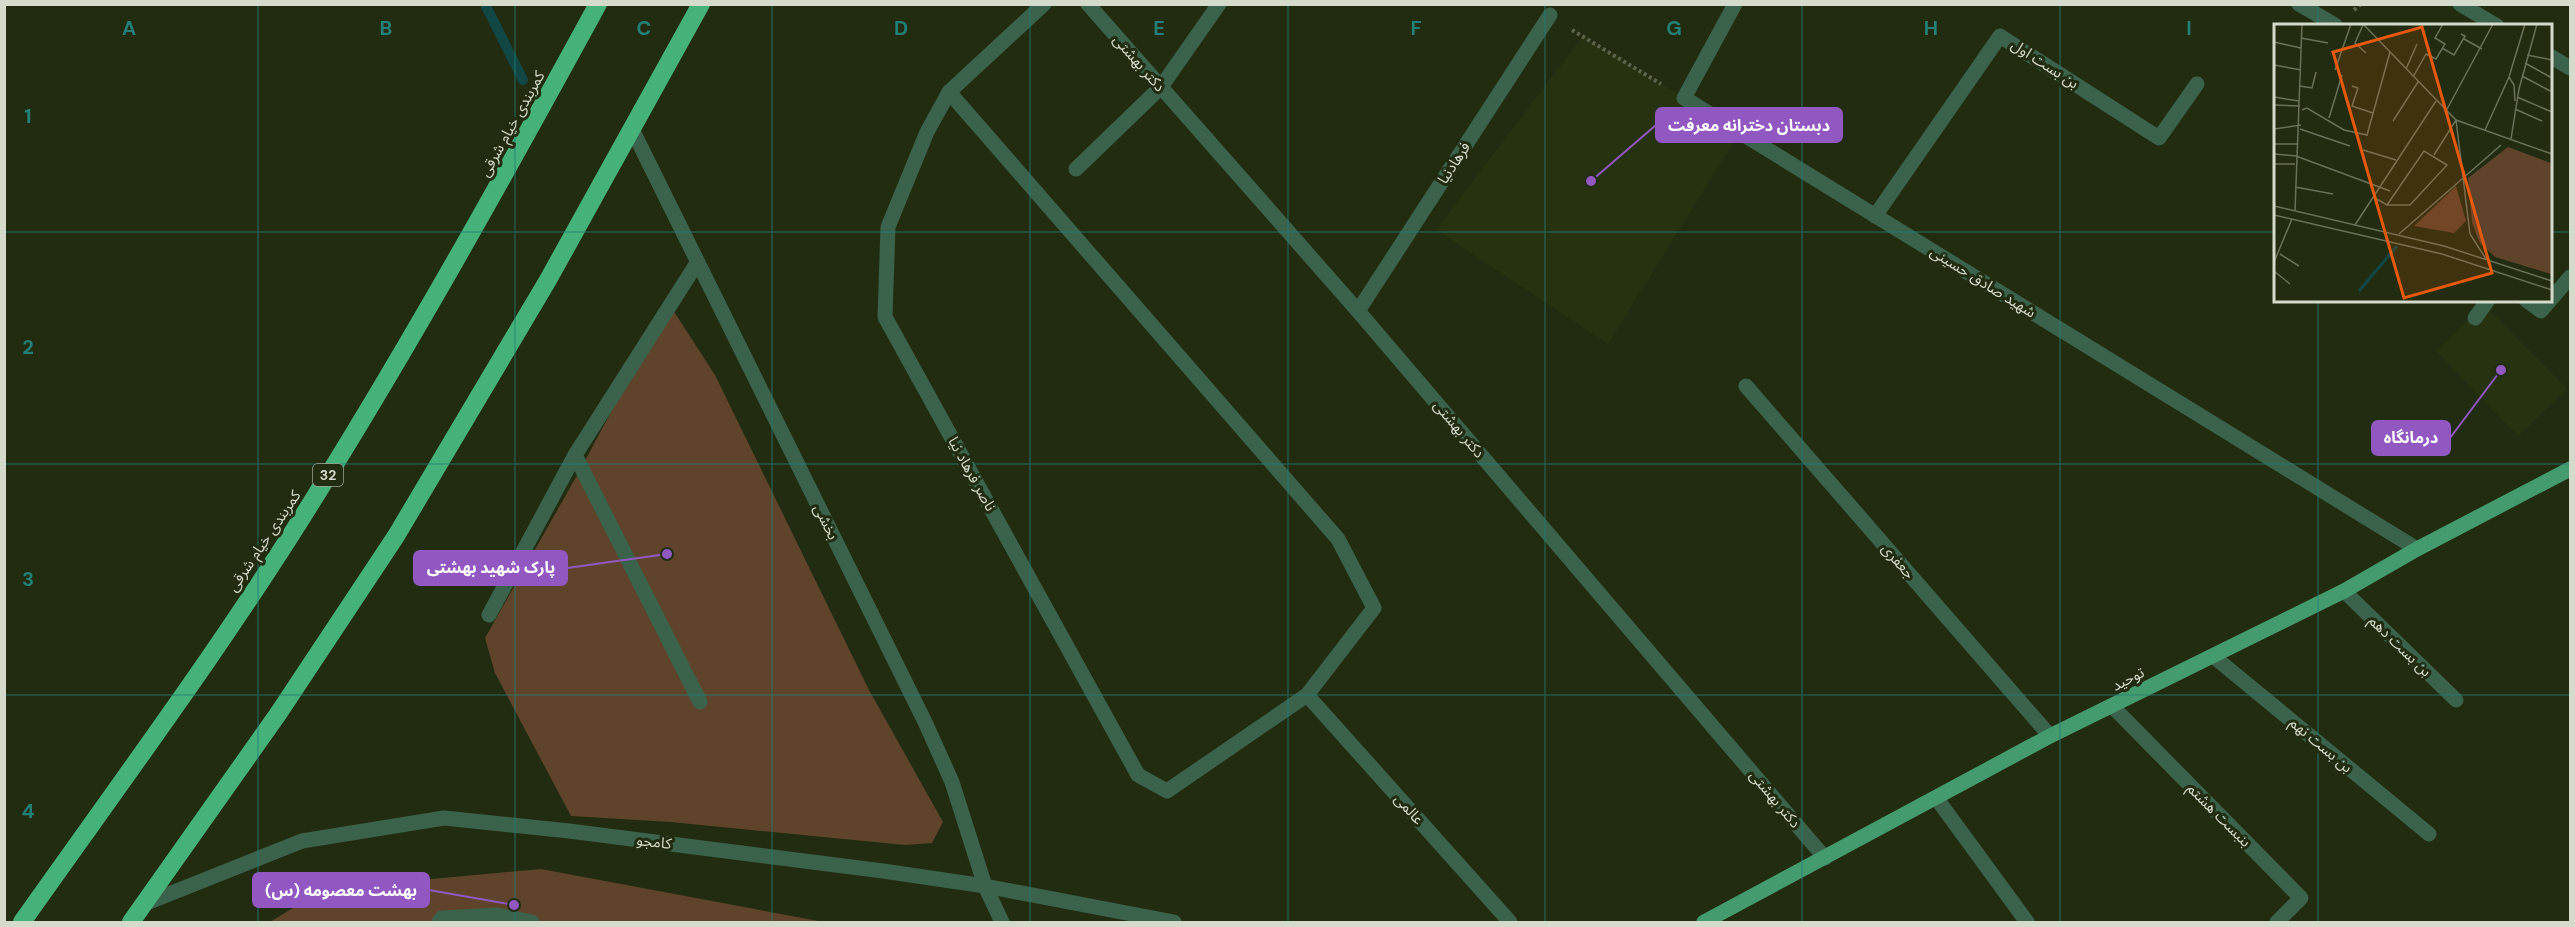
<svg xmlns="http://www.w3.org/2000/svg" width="2575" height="927" font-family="'DM Sans','Noto Sans Arabic',sans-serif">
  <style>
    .built { fill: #273310 }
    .green { fill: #5f442b }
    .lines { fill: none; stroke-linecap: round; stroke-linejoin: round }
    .stream { stroke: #114845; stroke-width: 10 }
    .path { stroke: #5c654c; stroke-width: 4; stroke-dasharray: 3 3; stroke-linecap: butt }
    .minor { stroke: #3b624b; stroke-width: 15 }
    .major { stroke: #449b6d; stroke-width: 15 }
    .highway { stroke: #45b27a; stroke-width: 18 }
    .grid { fill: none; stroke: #238077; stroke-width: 1.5; stroke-opacity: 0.55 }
    .labels { text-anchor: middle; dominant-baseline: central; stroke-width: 6; stroke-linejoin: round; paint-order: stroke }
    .shield { fill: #222c10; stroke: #9fa692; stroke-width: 1.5 }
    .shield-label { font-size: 14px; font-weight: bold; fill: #d4dbca }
    .street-label { font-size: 15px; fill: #d4dbca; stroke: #222c10 }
    .inset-river { fill: none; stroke: #114845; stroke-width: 3 }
    .inset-road { fill: none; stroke: #69725a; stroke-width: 1.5 }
    .view { fill: #e8590c; fill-opacity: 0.15; stroke: #e8590c; stroke-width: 3 }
    .inset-edge { fill: none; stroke: #d4dbca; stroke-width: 3 }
    .grid-label { font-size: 20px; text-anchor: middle; font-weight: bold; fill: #238077; stroke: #222c10; stroke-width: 6; stroke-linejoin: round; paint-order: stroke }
    .leader { fill: none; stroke: #9158c2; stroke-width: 2 }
    .callout-dot { fill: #9158c2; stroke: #222c10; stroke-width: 2 }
    .callout { fill: #9158c2; stroke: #9158c2; stroke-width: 2 }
    .callout-label { font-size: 16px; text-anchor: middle; font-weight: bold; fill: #fff }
  </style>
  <rect width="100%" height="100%" fill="#222c10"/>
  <g class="built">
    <polygon points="1583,36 1740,132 1608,344 1436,230"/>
    <polygon points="2484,304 2567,389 2518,436 2436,351"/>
  </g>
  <g class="green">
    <polygon points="669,304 715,375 869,690 943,822 932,843 905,845 671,822 571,816 495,673 485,638 580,470"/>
    <polygon points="541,869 824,922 270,922 324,889"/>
  </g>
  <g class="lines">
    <polyline class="stream" points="485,4 523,80"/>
    <g class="path">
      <polyline points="2354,10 2361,4"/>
      <polyline points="1572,30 1661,84"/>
    </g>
    <g class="minor">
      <polyline points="1088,4 1358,311 1825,858"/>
      <polyline points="1735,4 1684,98 2417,549"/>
      <polyline points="2299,4 2335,25"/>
      <polyline points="2460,4 2497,26"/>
      <polyline points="2550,56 2570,68"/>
      <polyline points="949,92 1338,539 1374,608 1307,695 1167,791 1138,775 885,317 888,227 927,132 949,92 1044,4"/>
      <polyline points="632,129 925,722 952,782 985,886 1002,922"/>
      <polyline points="1076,169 1161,87 1219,4"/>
      <polyline points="1875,216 2000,36 2159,138 2197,84"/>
      <polyline points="2526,300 2541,311 2570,277"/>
      <polyline points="1358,311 1550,15"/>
      <polyline points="2475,318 2488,300"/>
      <polyline points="1746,386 2050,736"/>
      <polyline points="575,455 700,702"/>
      <polyline points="2344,591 2456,700"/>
      <polyline points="489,615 575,455 697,263"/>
      <polyline points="2213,656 2429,834"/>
      <polyline points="1307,695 1510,922"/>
      <polyline points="2113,707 2301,898 2277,922"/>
      <polyline points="1937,799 2027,922"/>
      <polyline points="144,904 302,841 444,818 569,831 883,871 985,886 1174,922"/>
      <polyline points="439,922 442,918 497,915 532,922"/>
    </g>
    <polyline class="major" points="1704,922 2050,736 2344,591 2417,549 2570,469"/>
    <g class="highway">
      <path d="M22 922C123 779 229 637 321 487 419 329 509 167 598 4"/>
      <polyline points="131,922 278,714 396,536 548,280 701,4"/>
    </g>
  </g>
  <path class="grid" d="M258 4V922M515 4V922M772 4V922M1030 4V922M1288 4V922M1545 4V922M1802 4V922M2060 4V922M2318 4V26M4 232H2275M2550 232H2570M2318 300V922M4 464H2570M4 695H2570"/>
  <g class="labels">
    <rect class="shield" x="313" y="464" width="30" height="22" rx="4.5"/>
    <g class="shield-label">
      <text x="328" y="475">32</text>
    </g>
    <g class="street-label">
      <text transform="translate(1139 63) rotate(49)">دکتر بهشتی</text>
      <text transform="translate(2045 64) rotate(33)">بن بست اول</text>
      <text transform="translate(512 124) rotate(-61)">کمربندی خیام شرقی</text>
      <text transform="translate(1454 163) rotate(-57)">فرهادنیا</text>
      <text transform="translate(1983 282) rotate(32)">شهید صادق حسینی</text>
      <text transform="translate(1459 429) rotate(50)">دکتر بهشتی</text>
      <text transform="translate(972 474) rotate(61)">ناصر فرهاد نیا</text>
      <text transform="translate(826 522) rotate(64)">بخشی</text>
      <text transform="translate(264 541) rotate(-56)">کمربندی خیام شرقی</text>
      <text transform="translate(1898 561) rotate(49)">جعفری</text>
      <text transform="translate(2400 646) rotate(44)">بن بست دهم</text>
      <text transform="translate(2128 679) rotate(-27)">توحید</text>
      <text transform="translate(2321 745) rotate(40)">بن بست نهم</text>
      <text transform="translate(1775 799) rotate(50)">دکتر بهشتی</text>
      <text transform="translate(1409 809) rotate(48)">عالمی</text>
      <text transform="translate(2219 815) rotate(45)">بنبست هشتم</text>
      <text transform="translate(654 842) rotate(7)">کامجو</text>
    </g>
  </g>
  <g transform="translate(2274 24)">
    <rect width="278" height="278" fill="#222c10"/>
    <path d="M234 123 277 139V250L221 233 206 219 198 199 194 154ZM182 162 192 197 180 209 140 202Z" fill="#5f442b"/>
    <path class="inset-river" d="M85 267 123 222"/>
    <path class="inset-road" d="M89 0 182 96 278 130M89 1 81 19 92 29M27 14 54 19M190 15 208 25M0 18 27 24M168 24 180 31 191 12 187 10M253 31 278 36M251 39 278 54M0 41 27 46M132 45 143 20M61 46 77 0M248 52 278 68M139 53 152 30 162 35 171 20 161 14 169 0M235 53 240 61 241 77M26 62 38 64 42 48M78 62 84 64 78 82 99 89M0 73 25 77M243 73 278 88M0 81 26 82M241 85 268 97M28 86 33 84 70 106 93 111 116 28M172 87 219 0M55 94 68 51M182 96 196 210 212 235M119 97 144 58M0 105 27 101M26 105 76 122M211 106 235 53 251 0M237 115 245 65 263 0M0 120H23M89 126 122 136M0 130 22 132 116 167M160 131 182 96M0 140H21M21 163 59 170M99 173 113 181H136L173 141 150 127 113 181M0 182 170 222 278 257M21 187 28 0M0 191 168 230 278 266M81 201 162 77M125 210 227 121M6 230 25 242M0 238 18 195M0 247 16 260"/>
    <path class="view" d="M148 3 218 249 130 274 59 28Z"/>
    <rect width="278" height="278" class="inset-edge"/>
  </g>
  <g class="grid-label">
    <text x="129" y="35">A</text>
    <text x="386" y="35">B</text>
    <text x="644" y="35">C</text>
    <text x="901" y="35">D</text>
    <text x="1159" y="35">E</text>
    <text x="1416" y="35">F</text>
    <text x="1674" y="35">G</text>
    <text x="1931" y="35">H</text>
    <text x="2189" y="35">I</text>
    <text x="28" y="123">1</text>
    <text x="28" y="354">2</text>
    <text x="28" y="586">3</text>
    <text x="28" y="818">4</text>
  </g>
  <path class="leader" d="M1591 181L1656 125M2501 370L2450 438M667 554L567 568M514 905L429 890"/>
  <g class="callout-dot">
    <circle cx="1591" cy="181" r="6"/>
    <circle cx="2501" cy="370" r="6"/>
    <circle cx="667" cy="554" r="6"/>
    <circle cx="514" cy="905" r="6"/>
  </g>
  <g class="callout">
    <rect x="1656" y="108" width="186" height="34" rx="6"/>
    <rect x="2372" y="421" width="78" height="34" rx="6"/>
    <rect x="414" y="551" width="153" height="34" rx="6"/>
    <rect x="253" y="873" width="176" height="34" rx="6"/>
  </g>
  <g class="callout-label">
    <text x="1749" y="131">دبستان دخترانه معرفت</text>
    <text x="2411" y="443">درمانگاه</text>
    <text x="491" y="573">پارک شهید بهشتی</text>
    <text x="341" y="896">(بهشت معصومه (س</text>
  </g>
  <rect width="2575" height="927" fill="none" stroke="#d4dbca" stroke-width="12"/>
</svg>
